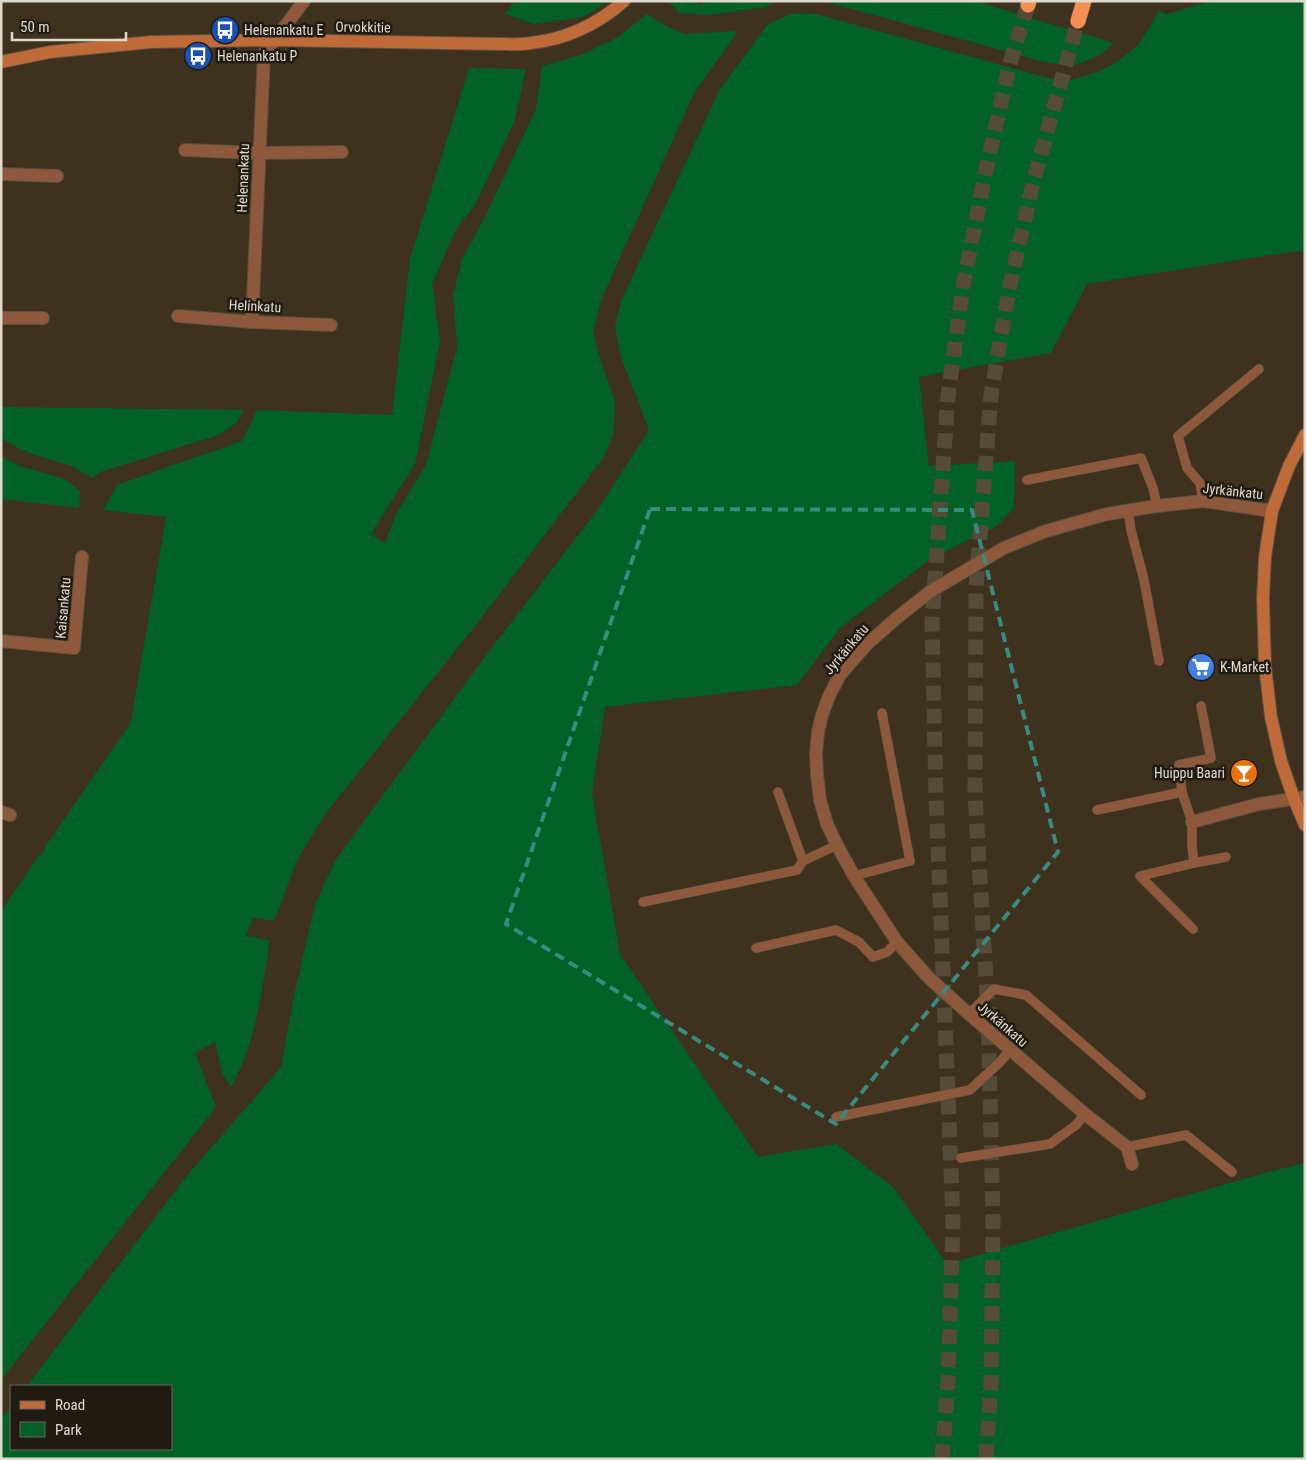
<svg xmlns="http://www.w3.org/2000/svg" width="1306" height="1460" font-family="'Roboto Condensed',sans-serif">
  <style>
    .green { fill: #026127 }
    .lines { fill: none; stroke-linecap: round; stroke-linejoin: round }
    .highway-tunnel { stroke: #564b38; stroke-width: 15; stroke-dasharray: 15 8; stroke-linecap: butt }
    .lane-casing { stroke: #5b503e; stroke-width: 10 }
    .street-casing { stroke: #5b503e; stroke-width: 14 }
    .secondary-casing { stroke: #5b503e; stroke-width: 14 }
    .highway-casing { stroke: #5b503e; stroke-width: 16 }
    .lane { stroke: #8d583b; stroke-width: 9 }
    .street { stroke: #8d583b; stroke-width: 12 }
    .secondary { stroke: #be6a39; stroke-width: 12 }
    .highway { stroke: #f58e52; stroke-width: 15 }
    .marked { fill: none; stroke: #398a81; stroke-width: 4; stroke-dasharray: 10 6; stroke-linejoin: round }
    .labels { text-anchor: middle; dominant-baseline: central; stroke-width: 5; stroke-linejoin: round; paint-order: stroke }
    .street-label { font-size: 14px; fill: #e0d9cd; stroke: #201b12 }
    .poi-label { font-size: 14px; fill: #e0d9cd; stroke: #201b12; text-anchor: start }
  </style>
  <rect width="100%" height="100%" fill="#3e321e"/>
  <g class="green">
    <polygon points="515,1 609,1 583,17 534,24 505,14"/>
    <polygon points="668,1 696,1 698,5 709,1 776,1 766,7 709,15 680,13"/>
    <polygon points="823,1 975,1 1114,43 1100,55 1073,66 1044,62"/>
    <polygon points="1211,1 1305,1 1305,251 1290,252 1087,284 1051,353 919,377 929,466 1015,461 1014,508 997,526 932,558 840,628 797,685 605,707 592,794 620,954 758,1157 836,1144 894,1188 947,1264 1268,1172 1305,1163 1305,1459 1,1459 1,1420 11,1407 11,1449 171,1449 171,1386 27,1386 185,1178 281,1067 295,991 315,904 336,859 490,650 596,512 649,430 621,357 615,327 621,301 720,89 768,24 793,13 816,14 1052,79 1071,80 1098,72 1117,62 1139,44 1159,11 1167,14"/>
    <path d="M647 14 664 25 685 34 738 31 694 93 601 300 593 332 601 362 615 401 613 436 604 457 483 616 326 813 298 858 274 921 253 917 246 936 270 940C262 990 256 1042 231 1087L222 1073 215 1042 195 1053 216 1107 1 1380V911L131 722 166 517 103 510 117 485 242 441 257 410 392 415 410 259 469 68 526 69 515 120 475 205 456 229 432 284 440 341 415 464 371 534 385 543 396 514 426 465 457 347 453 296 462 258 482 223 536 109 542 66 583 54 618 37Z"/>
    <polygon points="1,407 244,410 236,423 219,435 100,472 92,478 72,466 25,452 1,438"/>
    <polygon points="1,456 19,466 65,479 80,491 79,508 1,499"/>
  </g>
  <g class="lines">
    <g class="highway-tunnel">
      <polyline points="942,1459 948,1382 953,1221 936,797 932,622 948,396 963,286 986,170 1010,63 1028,5"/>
      <polyline points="986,1459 991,1384 993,1220 988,1012 975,795 976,587 991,395 1009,290 1034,179 1078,21"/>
    </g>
    <g class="lane-casing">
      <g id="lane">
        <polyline points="1027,480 1141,458 1153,488 1157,506"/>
        <polyline points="1203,501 1200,483 1187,468 1178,436 1259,369"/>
        <polyline points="1128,510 1131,530 1144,580 1159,661"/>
        <polyline points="778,792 803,861"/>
        <polyline points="1097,810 1182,792"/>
        <polyline points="1194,863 1192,846 1192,822 1182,792 1179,765 1211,758 1201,706"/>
        <polyline points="854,876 910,861 882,713"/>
        <polyline points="643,902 797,870 803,861 837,845"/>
        <polyline points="1193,929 1140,876 1194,863 1226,857"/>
        <polyline points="756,948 836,930 859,942 873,957 887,952 897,942"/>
        <polyline points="969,1014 994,989 1026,995 1141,1095"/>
        <polyline points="836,1117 970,1090 1000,1062 1010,1050"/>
        <polyline points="1127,1147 1186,1135 1232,1172"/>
        <polyline points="961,1158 1050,1144 1076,1125 1085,1114"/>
      </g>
    </g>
    <g class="street-casing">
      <g id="street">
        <polyline points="185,150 259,153 342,152"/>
        <polyline points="1,174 57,176"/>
        <polyline points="178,316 252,322 331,325"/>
        <polyline points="1,318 43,318"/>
        <polyline points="252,322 264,54 304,1"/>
        <polyline points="1,641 74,648 82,557"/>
        <polyline points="1,812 10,815"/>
        <polyline points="1192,822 1259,804 1305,797"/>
        <polyline points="1132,1164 1127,1147 1085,1114 969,1014 929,978 897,942 854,876 837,845 827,824 820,800 817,775 816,753 818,732 822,715 829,696 840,675 867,644 899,616 931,591 1004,548 1046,531 1107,514 1157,506 1203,501 1272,511"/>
      </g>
    </g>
    <g class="secondary-casing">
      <g id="secondary">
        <path d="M1 62 50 52 151 42 275 40 500 44C510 44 521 45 531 43 566 39 598 24 624 1"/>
        <polyline points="1305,435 1289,466 1272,511 1265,557 1263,598 1265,666 1271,717 1281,761 1294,799 1305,825"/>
      </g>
    </g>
    <g class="highway-casing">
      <g id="highway">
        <polyline points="1028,5 1029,1"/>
        <polyline points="1078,21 1084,1"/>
      </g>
    </g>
    <use href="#lane" class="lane"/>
    <use href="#street" class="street"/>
    <use href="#secondary" class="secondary"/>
    <use href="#highway" class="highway"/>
  </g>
  <path class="marked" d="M650 509 972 510 1058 852 836 1124 506 924Z"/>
  <defs>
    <g id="bus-disc" transform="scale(1.4375)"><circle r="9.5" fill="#1a4fb4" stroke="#201b12"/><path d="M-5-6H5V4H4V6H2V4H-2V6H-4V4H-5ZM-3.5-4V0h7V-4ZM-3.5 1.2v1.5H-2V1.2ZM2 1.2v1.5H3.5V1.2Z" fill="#fff"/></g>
    <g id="supermarket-disc" transform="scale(1.4375)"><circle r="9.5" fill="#3f7fe0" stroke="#201b12"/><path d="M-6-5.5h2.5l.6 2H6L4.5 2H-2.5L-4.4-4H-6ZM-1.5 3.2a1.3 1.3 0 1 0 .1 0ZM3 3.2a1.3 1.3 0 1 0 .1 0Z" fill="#fff"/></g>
    <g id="bar-disc" transform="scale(1.4375)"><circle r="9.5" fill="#e8710a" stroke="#201b12"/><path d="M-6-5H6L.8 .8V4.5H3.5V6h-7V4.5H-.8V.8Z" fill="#fff"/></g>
  </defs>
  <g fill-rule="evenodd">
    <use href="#bus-disc" x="225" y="30"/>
    <use href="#bus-disc" x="198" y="56"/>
    <use href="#supermarket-disc" x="1201" y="667"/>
    <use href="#bar-disc" x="1244" y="773"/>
  </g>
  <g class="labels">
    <g class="street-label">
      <text transform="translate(363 27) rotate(1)">Orvokkitie</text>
      <text transform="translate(243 178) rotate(-88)">Helenankatu</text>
      <text transform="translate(255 306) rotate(3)">Helinkatu</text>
      <text transform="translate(1233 491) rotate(6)">Jyrkänkatu</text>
      <text transform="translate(63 608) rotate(-85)">Kaisankatu</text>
      <text transform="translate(846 649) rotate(-50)">Jyrkänkatu</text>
      <text transform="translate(1003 1024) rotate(41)">Jyrkänkatu</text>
    </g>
    <g class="poi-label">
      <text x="244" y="30">Helenankatu E</text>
      <text x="217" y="56">Helenankatu P</text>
      <text x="1220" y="667">K-Market</text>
      <text x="1225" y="773" text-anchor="end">Huippu Baari</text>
    </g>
  </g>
  <rect width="1306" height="1460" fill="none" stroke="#e0d9cd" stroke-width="5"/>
  <rect x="10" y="1385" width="162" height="65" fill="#201b12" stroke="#6d675d"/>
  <rect x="20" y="1401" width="25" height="8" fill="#be6a39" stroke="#6d675d"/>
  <text x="55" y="1410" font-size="15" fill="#e0d9cd">Road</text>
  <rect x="20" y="1422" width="25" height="15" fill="#026127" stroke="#6d675d"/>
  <text x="55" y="1435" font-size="15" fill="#e0d9cd">Park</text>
  <path d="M12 32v8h114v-8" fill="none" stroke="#e0d9cd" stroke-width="2.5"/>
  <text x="20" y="32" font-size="15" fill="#e0d9cd" stroke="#201b12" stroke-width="4" paint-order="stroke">50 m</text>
</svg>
